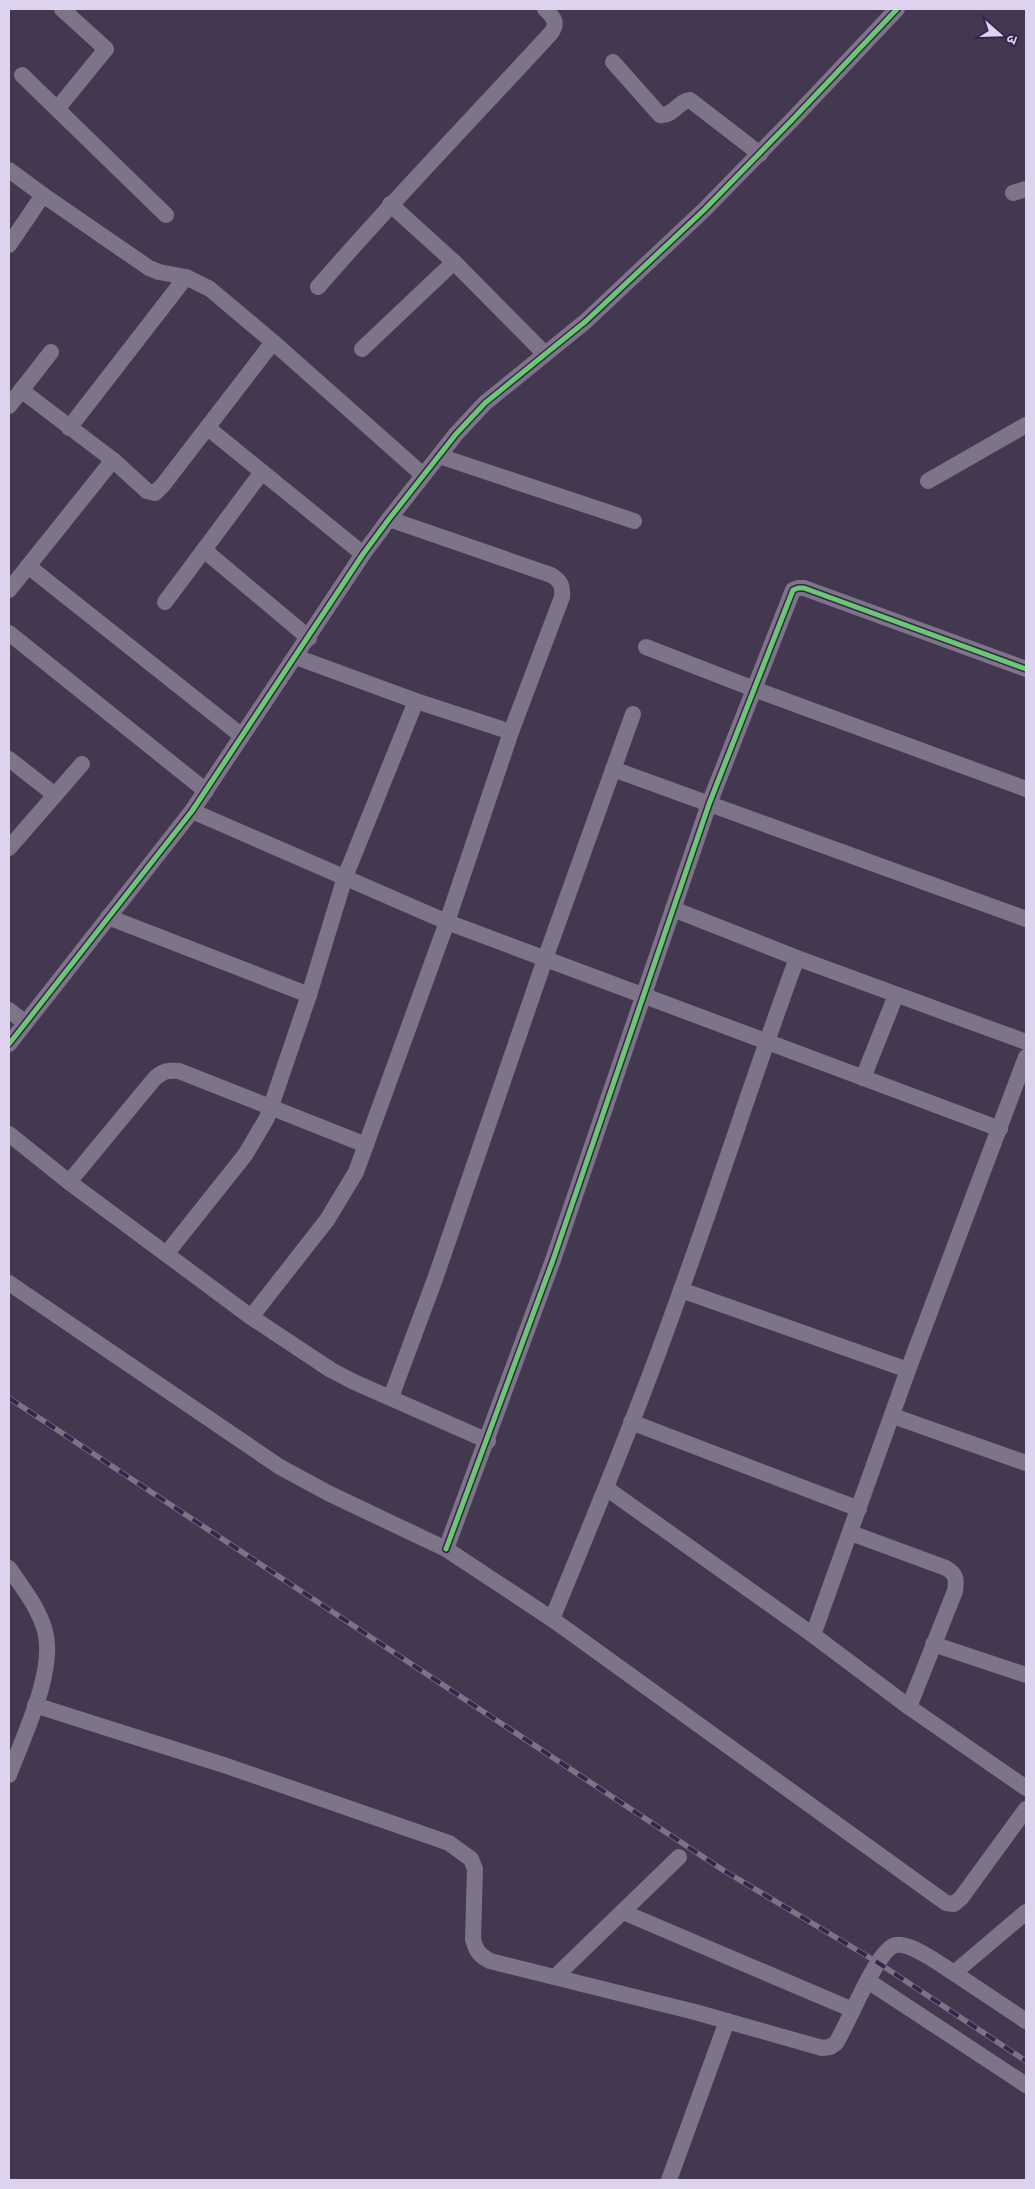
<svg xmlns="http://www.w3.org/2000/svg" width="1035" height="2189" font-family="'Fira Sans Condensed','Noto Sans Devanagari',sans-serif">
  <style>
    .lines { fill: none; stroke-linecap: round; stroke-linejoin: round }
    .street { stroke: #7d7488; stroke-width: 16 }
    .rail-casing { stroke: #7b7486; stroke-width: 5.5 }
    .rail { stroke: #38244e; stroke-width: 4; stroke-dasharray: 11; stroke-linecap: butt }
    .cycleway-casing { stroke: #38244e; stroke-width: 8 }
    .cycleway { stroke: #67ca6e; stroke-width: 5 }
  </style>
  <rect width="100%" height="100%" fill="#433850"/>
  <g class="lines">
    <g class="street">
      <path d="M613 62 660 115C673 117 678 101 690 100L760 154"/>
      <polyline points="22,75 166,215"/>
      <polyline points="57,109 106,49 62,9"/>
      <polyline points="9,170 43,195 9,245"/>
      <polyline points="1013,193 1026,189"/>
      <polyline points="43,195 149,268 159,272 186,277 210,289 273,342 423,475"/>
      <polyline points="390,204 454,262 545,354"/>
      <path d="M318 287C393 200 473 118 551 33 559 22 553 17 545 9"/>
      <polyline points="362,349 454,262"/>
      <polyline points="9,406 51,352"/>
      <polyline points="69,428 186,277"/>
      <polyline points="208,428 363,554"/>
      <polyline points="439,456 634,521"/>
      <polyline points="113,460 147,491 155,493 163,485 273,342"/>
      <polyline points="928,481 1026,425"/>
      <polyline points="204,550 309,638"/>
      <polyline points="28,566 242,736"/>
      <polyline points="9,590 113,460 21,390"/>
      <polyline points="165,602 262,472"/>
      <polyline points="9,633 206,791"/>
      <polyline points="646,647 754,689 1026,789"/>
      <polyline points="296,657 416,701 511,732"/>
      <polyline points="9,759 55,795"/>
      <polyline points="613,769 1026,919"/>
      <polyline points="192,811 447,922 1000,1129"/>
      <polyline points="9,848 82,764"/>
      <polyline points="673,909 797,958 1026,1042"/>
      <polyline points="108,917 309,995"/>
      <polyline points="9,1010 24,1022"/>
      <polyline points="9,1044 192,811 363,554 389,519 456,434 485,403 586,321 704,210 792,120 897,9"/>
      <polyline points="863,1078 896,995"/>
      <polyline points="9,1134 69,1182 251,1317 331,1370 354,1382 488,1441"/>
      <path d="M69 1182 155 1078C163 1071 168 1070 179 1071L366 1145"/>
      <polyline points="167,1253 245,1155 267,1118 309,995 345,877 416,701"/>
      <polyline points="9,1283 280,1467 330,1494 446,1549 552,1619 946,1903 954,1904 961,1898 1026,1809"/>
      <polyline points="681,1290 908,1370"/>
      <path d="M251 1317 327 1220 356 1172 447 922 511 732 562 597C563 586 561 581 551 575L389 519"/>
      <polyline points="391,1397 435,1279 545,959 633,714"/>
      <polyline points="893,1416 1026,1463"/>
      <polyline points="631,1422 859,1509"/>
      <polyline points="606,1488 813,1635 909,1707 1026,1788"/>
      <path d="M851 1533 946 1568C956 1574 957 1579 955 1591L909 1707"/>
      <polyline points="446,1549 553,1260 709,804 793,590 798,588 804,588 1026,669"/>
      <path d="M9 1568C22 1587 39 1608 45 1631 56 1671 23 1737 9 1775"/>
      <path d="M552 1619C597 1510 642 1401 681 1290 721 1180 756 1068 797 958"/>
      <polyline points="813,1635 908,1370 1026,1057"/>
      <polyline points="933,1644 1026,1675"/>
      <path d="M35 1705 224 1765 449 1843 471 1859 475 1869 473 1939C476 1951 479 1955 490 1961L695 2012 822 2048 830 2047 836 2043C848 2025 877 1948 896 1945 911 1942 941 1965 954 1973L1026 1912"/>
      <polyline points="623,1912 853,2010"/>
      <polyline points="954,1973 1026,2021"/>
      <polyline points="555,1977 679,1857"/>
      <polyline points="868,1981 1026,2085"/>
      <polyline points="669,2180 727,2021"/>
    </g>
    <g class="rail-casing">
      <polyline id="rail" points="9,1398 723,1870 877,1962 1026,2061"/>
    </g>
    <use href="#rail" class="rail"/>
    <g class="cycleway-casing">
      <g id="cycleway">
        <polyline points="9,1044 192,811 363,554 389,519 456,434 485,403 586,321 704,210 792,120 897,9"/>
        <polyline points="446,1549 553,1260 709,804 793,590 798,588 804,588 1026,669"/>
      </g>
    </g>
    <use href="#cycleway" class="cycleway"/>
  </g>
  <rect width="1035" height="2189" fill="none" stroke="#ded3ee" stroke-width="20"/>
  <g transform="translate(1000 35) rotate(110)" stroke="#38244e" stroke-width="4" paint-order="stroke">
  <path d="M0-4L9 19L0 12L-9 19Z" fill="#ded3ee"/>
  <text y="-8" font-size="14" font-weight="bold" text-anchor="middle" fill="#ded3ee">उ</text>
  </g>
</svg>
